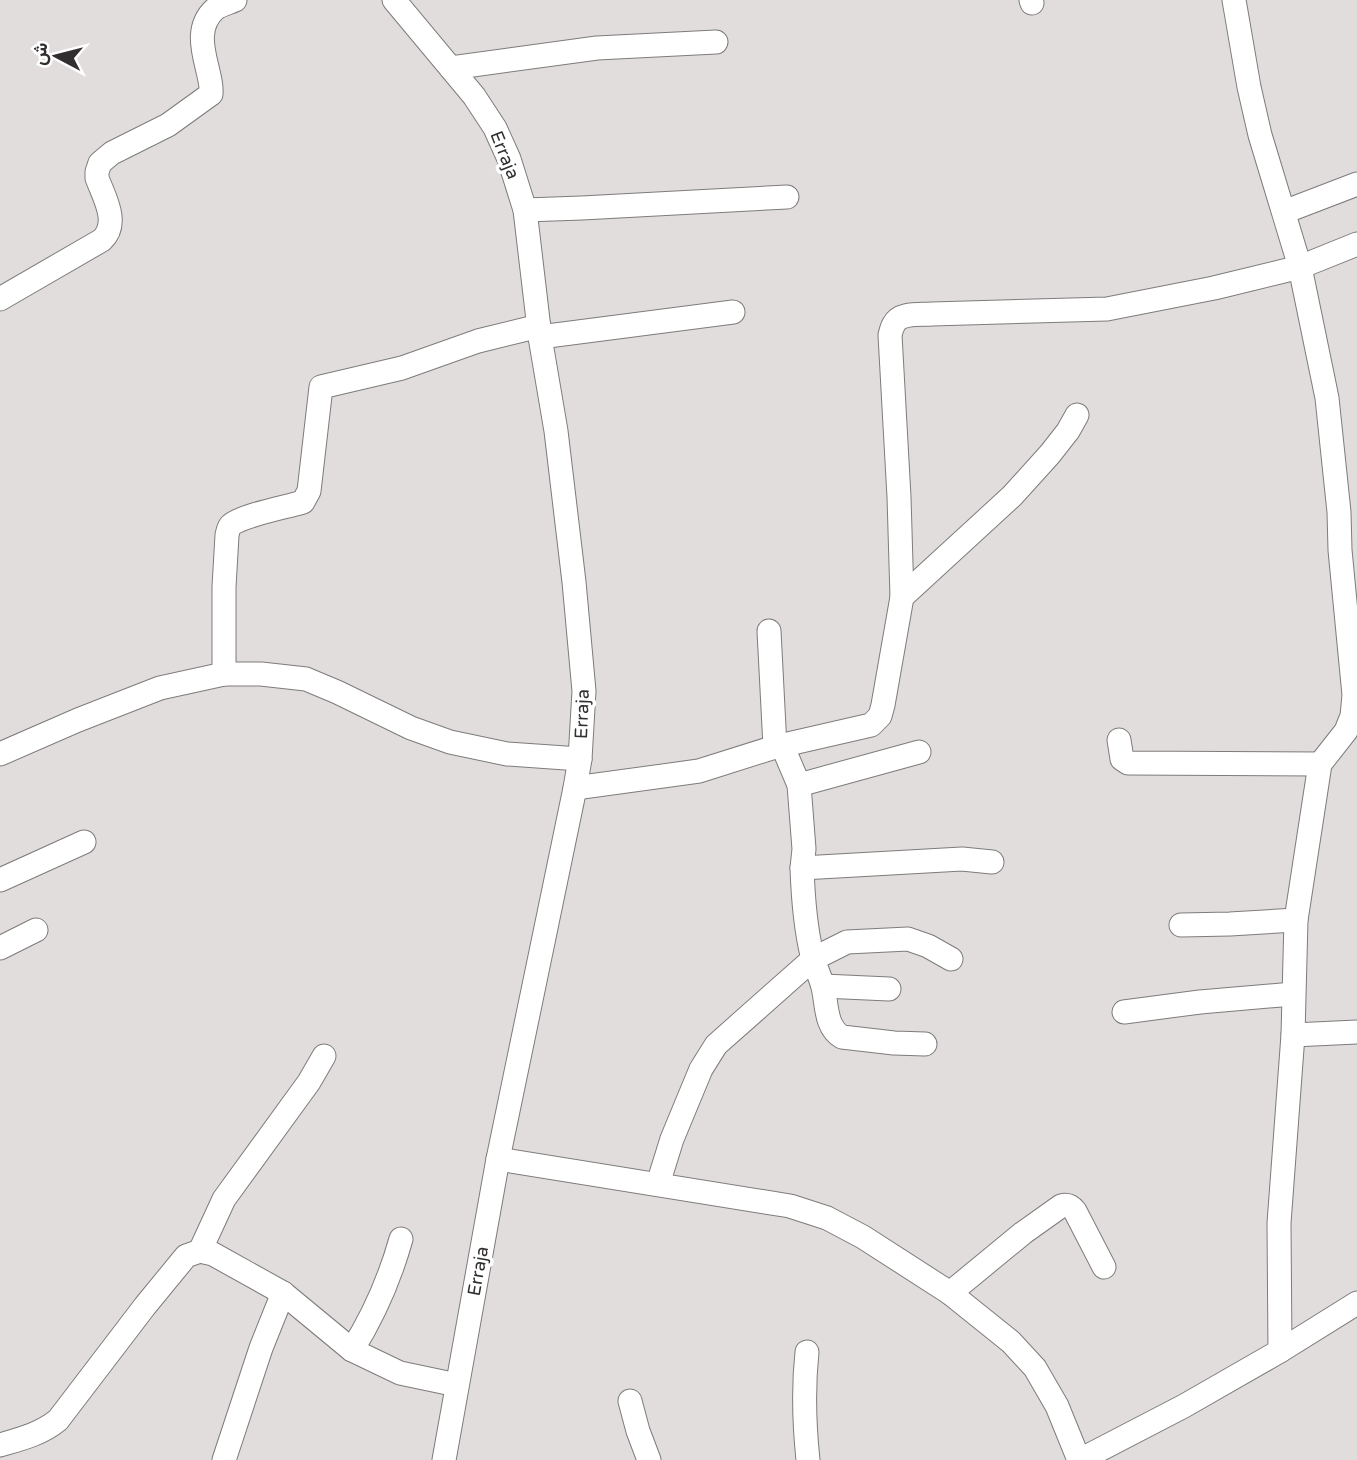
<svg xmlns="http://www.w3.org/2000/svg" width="1357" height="1460" font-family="'Varela Round',Vazirmatn,sans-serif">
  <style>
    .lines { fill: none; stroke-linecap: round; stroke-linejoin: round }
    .minor-casing { stroke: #7e7b7b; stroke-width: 25 }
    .minor { stroke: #fff; stroke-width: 23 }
    .labels { text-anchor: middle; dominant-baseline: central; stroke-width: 7; stroke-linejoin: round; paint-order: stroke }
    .street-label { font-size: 18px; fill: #312f2f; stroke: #fff }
  </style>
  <rect width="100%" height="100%" fill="#e1dddc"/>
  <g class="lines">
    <g class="minor-casing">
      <g id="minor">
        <polyline points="394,0 474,96 495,128 509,159 525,210 540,337 556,431 574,582 584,691 580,759 575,788 498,1159 444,1460"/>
        <polyline points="1031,0 1032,3"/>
        <polyline points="1234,0 1249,87 1260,135 1300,267 1327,398 1339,512 1340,550 1354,695 1352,716 1346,731 1320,764 1296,920 1293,1035 1279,1223 1280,1351"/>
        <polyline points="451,68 597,48 716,42"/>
        <polyline points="525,210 582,208 787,197"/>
        <polyline points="1284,212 1357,184"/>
        <path d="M0 299 102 240C120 223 104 197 97 178V172L100 163 112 153 168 125 211 94C212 85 209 76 207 67 202 47 197 25 215 9 220 5 229 3 235 0"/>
        <polyline points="540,337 733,312"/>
        <path d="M902 597 899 497 890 335C891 331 892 327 894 324 900 312 920 315 932 314L1107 309 1214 288 1300 267 1357 244"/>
        <polyline points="769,631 775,747"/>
        <path d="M224 674V587L227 535C228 532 228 528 231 525 243 515 287 507 303 502L309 491 321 387 402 368 478 341 539 326"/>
        <polyline points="1119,740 1122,759 1128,763 1320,764"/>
        <polyline points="782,745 799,785 804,849 802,868 962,859 992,862"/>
        <polyline points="0,754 78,720 160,688 224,674 261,674 306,679 337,692 411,728 450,742 507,754 580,759"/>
        <polyline points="799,785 919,752"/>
        <polyline points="575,788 699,771 775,747 871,725 880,716 883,705 902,597 1012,496 1050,454 1068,431 1077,415"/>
        <path d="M802 868C803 897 805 926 812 955 815 966 820 976 823 987 827 1004 825 1027 842 1037L894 1043 925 1044"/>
        <polyline points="0,880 84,842"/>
        <polyline points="1181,925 1230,924 1296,920"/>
        <polyline points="0,948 36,930"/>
        <polyline points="823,986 889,989"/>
        <polyline points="1124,1012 1200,1002 1293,994"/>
        <polyline points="1293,1035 1357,1032"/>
        <polyline points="498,1159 790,1206 827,1218 863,1237 950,1293 1011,1342 1035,1368 1057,1406 1079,1460"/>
        <polyline points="658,1184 672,1139 701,1069 716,1045 813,959 847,942 908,939 928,946 951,959"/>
        <polyline points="200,1251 224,1199 309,1082 324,1056"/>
        <path d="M950 1293 1023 1233 1061 1206C1068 1204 1071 1206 1075 1211L1104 1267"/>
        <path d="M352 1350C374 1315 390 1278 401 1239"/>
        <path d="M807 1352C803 1389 804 1422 808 1460"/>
        <polyline points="630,1401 638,1431 649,1460"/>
        <path d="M0 1445C21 1439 41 1434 58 1420L145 1306 186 1256 200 1251 213 1254 283 1293 352 1350 400 1373 457 1385"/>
        <polyline points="224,1460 261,1348 283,1293"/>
        <polyline points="1080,1460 1184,1406 1280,1351 1357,1303"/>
      </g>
    </g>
    <use href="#minor" class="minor"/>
  </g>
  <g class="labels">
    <g class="street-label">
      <text transform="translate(505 155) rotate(68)">Erraja</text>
      <text transform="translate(582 714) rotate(-88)">Erraja</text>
      <text transform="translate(478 1271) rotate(-80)">Erraja</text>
    </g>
  </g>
  <g transform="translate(56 56) rotate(277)" stroke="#ffffff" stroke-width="5" paint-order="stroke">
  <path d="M0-5L12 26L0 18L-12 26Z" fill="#312f2f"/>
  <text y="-10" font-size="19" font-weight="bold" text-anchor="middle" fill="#312f2f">ش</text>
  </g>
</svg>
